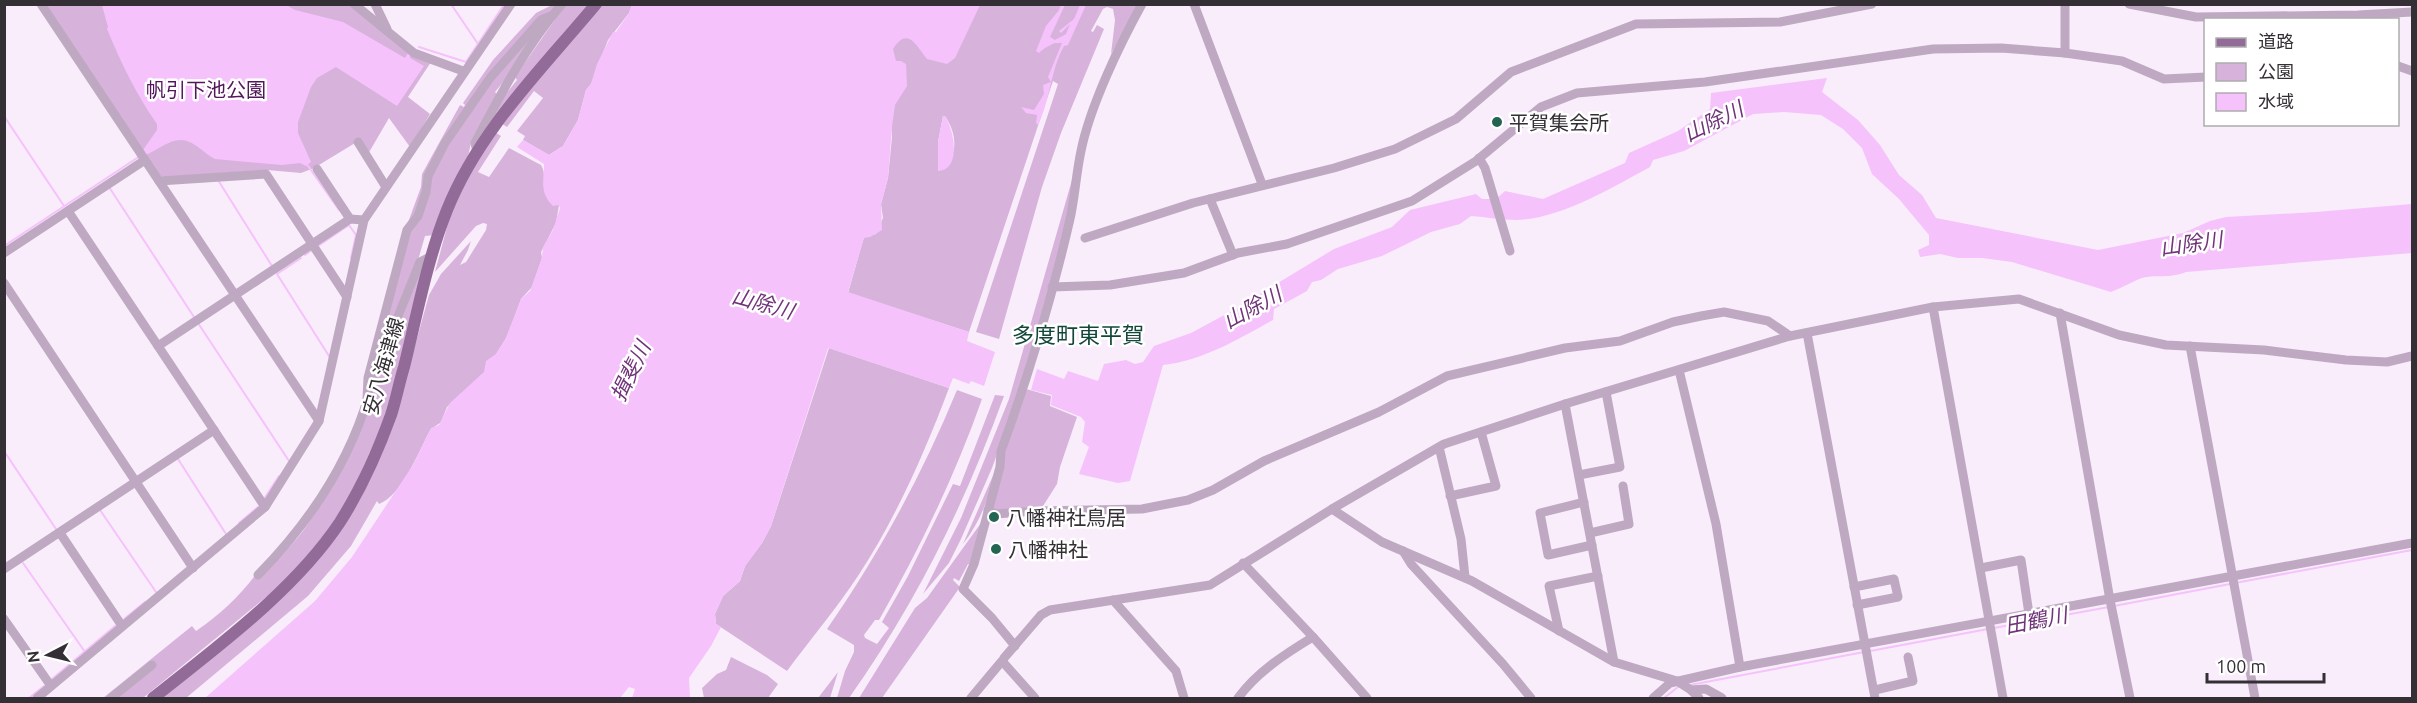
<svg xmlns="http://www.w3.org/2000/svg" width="2417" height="703" font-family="Ubuntu,'Noto Sans JP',sans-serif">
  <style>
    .green { fill: #d7b3dc; fill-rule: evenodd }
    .water { fill: #f5c2fc }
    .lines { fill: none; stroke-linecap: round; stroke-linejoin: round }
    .stream { stroke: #f5c2fc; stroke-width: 2 }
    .minor { stroke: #bfa9c2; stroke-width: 9 }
    .major { stroke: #936b98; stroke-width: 12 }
    .poi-dot { fill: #236453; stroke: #fff; stroke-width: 2 }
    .labels { text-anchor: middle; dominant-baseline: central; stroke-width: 5; stroke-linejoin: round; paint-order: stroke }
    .park-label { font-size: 20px; fill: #53175b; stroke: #fff }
    .poi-label { font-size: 20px; fill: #342f34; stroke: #fff; text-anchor: start }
    .street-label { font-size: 20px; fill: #342f34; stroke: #fff }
    .water-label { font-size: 21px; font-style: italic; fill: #703479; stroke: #fff }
    .quarter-label { font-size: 22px; fill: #12473a; stroke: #fff }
  </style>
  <rect width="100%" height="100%" fill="#f9edfb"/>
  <g class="green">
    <polygon points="44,5 351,5 431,62 408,97 430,114 410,147 389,118 368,154 360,140 314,168 301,173 267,170 164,177 158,175"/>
    <polygon points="552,5 559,5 551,13 541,17 444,142 416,216 406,228 421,187 422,174 460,105 464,107 465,105 463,103 493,60 536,13"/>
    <polygon points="565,5 588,5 486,132 501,100 517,80 515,77"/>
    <polygon points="601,5 632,5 629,13 608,40 591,84 586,90 578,120 563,146 549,155 523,140 525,136 517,131 543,98 534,91 507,127 501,123"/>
    <path d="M898 5H1139L1111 54 1115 20 1113 9 1107 7 1103 9 1091 31 1093 32 1097 25 1104 29 1061 133 1042 187 999 339 976 332 1058 84 1053 81 969 332 848 293 864 237 876 234 883 218 881 204 888 178 892 137 888 69ZM943 116H945C958 135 959 159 938 171V142Z"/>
    <path d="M544 22 513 70 495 92 498 95 471 143 467 161 435 235 425 236 412 281 372 376C389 310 403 242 430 179 456 119 501 70 544 22Z"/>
    <path d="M495 132 501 136 478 172 489 177 509 148 541 165C549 178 537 190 553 205H559L556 223 541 252 542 258 532 287 521 299 508 335 485 372 447 407 441 422C437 426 431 427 428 434 418 454 401 496 379 504L377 501 351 546 308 596 186 698H160L320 558 395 418 429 295 441 274 471 241 468 250 460 265 466 262 486 230 487 224 483 223 476 226 435 272 451 212 467 177Z"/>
    <polygon points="1074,173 1070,214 1016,402 992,468 961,539 949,563 923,594 961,518 1009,399"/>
    <path d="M426 265 384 421 349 498 317 546 282 584 143 698H103L192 626 196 631C221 614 239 597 257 573L261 577C279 557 301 538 314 514 359 435 389 349 423 266Z"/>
    <path d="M829 348 949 388C925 452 896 518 858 576 836 609 810 640 787 671L716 624 715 614 723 596 740 581 745 566 762 543 771 526Z"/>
    <polygon points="1026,389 1051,396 1050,406 1077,417 1060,467 1057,484 1043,506 994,511 991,509 997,473"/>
    <path d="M957 390 982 399C955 476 919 550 879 620H875L864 635 865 638 877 644 889 628 882 622 908 576 953 484 960 486 995 395 1004 396C964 506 916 603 849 698H837L845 671 854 652V645L827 629C879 554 922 475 957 390Z"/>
    <path d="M999 462C991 491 982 520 963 544Z"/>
    <polygon points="981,523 971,565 968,564 959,581 954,578 953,580 960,587 882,698 859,698 915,608 927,598"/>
    <polygon points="731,657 767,675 778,684 768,698 704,698 702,688 717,674 726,670"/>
    <polygon points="838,672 830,698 818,698"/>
  </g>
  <g class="water">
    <path d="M1061 4 1065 5 1050 37 1055 40 1066 34 1070 24 1061 33 1059 31 1074 19 1080 5H1086L1068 45 1064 46C1051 69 1050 100 1038 125L1036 123 1037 115 1026 113 1021 107 1034 110 1044 94 1043 85 1051 82 1048 77 1062 43H1055C1048 46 1044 48 1039 53L1036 51 1046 26 1059 10Z"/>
    <path d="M102 5H286L295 10 343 22 405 58 408 53 410 55V58L424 66 397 106 336 67 317 78 311 87 298 122V133L311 162 306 166 300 163 282 165 215 159C207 155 203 150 195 145 177 132 162 148 146 155L143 150 157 130V124C136 94 121 63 107 29L108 27Z"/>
    <path d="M632 5H980L955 58 947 64 927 59C917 47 908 25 893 49L896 61H901L906 64 907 86 895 105 892 126 888 178 881 204 882 230 870 237 864 238 848 292 969 332 967 341 995 352 984 386 971 381 969 384 953 378 949 388 828 348 771 526 762 543 745 566 740 581 723 596 715 614 716 624 721 627 711 646 689 678 690 698H632L635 689 629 687 620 698H205L315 601 352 557 413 465 431 428 439 425 450 403 484 372 486 361 496 354 505 340 521 299 530 291 542 258 543 247 553 230 560 208 559 205 553 206C539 192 544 181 544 164L517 147 523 140 549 155 563 146 578 120 586 90 591 84 597 64 613 32H616L629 13Z"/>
    <path d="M1827 78 1822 92 1858 120 1880 145 1899 175 1922 195 1936 218 2098 250 2183 233 2210 221 2226 217 2316 212 2412 204V253L2186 272C2169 279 2158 274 2142 278 2133 281 2122 288 2111 292L2012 262 1982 258H1958L1940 254 1920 257 1918 250 1929 245V235L1899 199 1872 174 1862 148 1843 129 1821 115 1784 112 1753 114 1684 151 1653 160 1650 167C1613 187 1560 219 1517 220 1502 220 1486 217 1471 216L1460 224 1431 232 1382 256 1338 269 1321 280 1312 282 1307 291 1274 309 1273 320C1239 339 1202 361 1163 365L1130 481 1118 483 1079 474 1089 447 1082 442 1085 422 1081 417 1051 405 1052 395 1031 390 1037 369 1064 379 1068 371 1098 381 1104 364 1126 360 1135 364 1143 362 1154 346 1191 333 1230 312 1334 249 1392 227 1410 210 1476 194 1482 199H1496L1505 191 1543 199 1625 163 1629 153 1678 131 1710 109 1711 93Z"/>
    <path d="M943 116H945C954 130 962 170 938 171V142Z"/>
  </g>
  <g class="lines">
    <g class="stream">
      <polyline points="451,4 478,44"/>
      <polyline points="419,47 466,62 503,6"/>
      <polyline points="4,116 64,206"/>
      <polyline points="306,163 339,210"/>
      <polyline points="218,180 272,266"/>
      <polyline points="109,187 194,317"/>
      <polyline points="349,225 356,235 351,258"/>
      <polyline points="4,246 140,156"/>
      <polyline points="318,246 349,225"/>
      <polyline points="305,255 312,250"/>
      <polyline points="301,258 277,274 329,356"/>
      <polyline points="198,323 289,461"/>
      <polyline points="4,451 56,529"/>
      <polyline points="178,459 226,534"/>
      <polyline points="264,499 279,476"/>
      <polyline points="100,510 156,592"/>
      <polyline points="239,523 258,507"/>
      <polyline points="23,563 85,652"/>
      <polyline points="2235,583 2412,550"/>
      <polyline points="2114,606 2230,584"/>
      <polyline points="124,619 145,602"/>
      <polyline points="1994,628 2109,607"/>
      <polyline points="1870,651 1988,629"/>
      <polyline points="52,679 115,626"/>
      <polyline points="1690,685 1864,652"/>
      <polyline points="29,698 44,686"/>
      <polyline points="1664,698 1678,687"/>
    </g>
    <g class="minor">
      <polyline points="41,4 319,421"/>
      <polyline points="354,4 414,53 463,71"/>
      <polyline points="375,4 387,29"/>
      <polyline points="1194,4 1262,184"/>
      <polyline points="2065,4 2065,53"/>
      <polyline points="2129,4 2196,17 2358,15 2412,12"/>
      <polyline points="2398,66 2412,71"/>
      <polyline points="358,142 386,187"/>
      <path d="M477 152 475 143C500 95 526 46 562 4"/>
      <polyline points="1479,158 1485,168 1510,251"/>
      <polyline points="317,169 350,219"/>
      <polyline points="159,181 266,174 347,297"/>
      <polyline points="1210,199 1233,255"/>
      <polyline points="68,211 158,346"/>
      <polyline points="1085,238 1193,203 1334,168 1395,149 1456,119 1511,72 1636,24 1780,22 1872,4"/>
      <polyline points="4,253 145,160"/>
      <polyline points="4,283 193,568"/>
      <polyline points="1052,287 1110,285 1184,273 1238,253 1287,244 1412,201 1476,161 1541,107 1577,93 1705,82 1933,49 2001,48 2065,53 2122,61 2164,79 2206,77"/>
      <polyline points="1933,307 2003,698"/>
      <polyline points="2060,313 2110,600 2130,698"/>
      <polyline points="1807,333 1875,698"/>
      <polyline points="2190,346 2255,698"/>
      <polyline points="1679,370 1716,524 1740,667"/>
      <polyline points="372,381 420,262 432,256"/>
      <polyline points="367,399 368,378 407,230 418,216 426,192 428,176 445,143 490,78 541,20 551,16"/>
      <polyline points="1565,404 1614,662"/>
      <polyline points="1440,451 1461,539 1465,577"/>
      <polyline points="1579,475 1620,467 1606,392"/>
      <polyline points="1450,496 1496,486 1481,432"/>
      <polyline points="1584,502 1540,513 1548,555 1592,545"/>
      <polyline points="265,507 158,346 350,219 364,220"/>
      <polyline points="1332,509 1382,542 1472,581 1614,662 1677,681 1691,690 1699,698"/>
      <polyline points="988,510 996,514 1036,511 1142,509 1188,500 1213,490 1264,461 1379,412 1447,376 1565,348 1620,341 1673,322 1701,316 1724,312 1768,321 1790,336"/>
      <polyline points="60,533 122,626"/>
      <polyline points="1590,533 1629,524 1623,486"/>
      <polyline points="1403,551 1411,564 1503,664 1531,698"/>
      <polyline points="1243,563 1313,637 1367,698"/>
      <polyline points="1981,568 2021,560 2029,614"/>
      <polyline points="4,569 214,430"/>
      <path d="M258 575C308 524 349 464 369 394"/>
      <polyline points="1854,587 1894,579 1898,597 1857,605"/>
      <polyline points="1113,600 1176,671 1184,698"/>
      <polyline points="4,619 51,686"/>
      <polyline points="1559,631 1549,586 1598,576"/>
      <path d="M1015 646 992 618 963 589 974 564 1000 467 1001 451C1029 375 1052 297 1070 219 1075 197 1076 174 1081 151 1090 106 1120 44 1142 4"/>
      <polyline points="1004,658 1041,615 1050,610 1210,585 1332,509 1444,444 1565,404 1790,336 1933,307 2019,299 2119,335 2166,345 2264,350 2346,360 2387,362 2412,356"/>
      <polyline points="1691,690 1706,689 1722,698"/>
      <polyline points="1875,690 1913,681 1908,657"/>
      <polyline points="37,698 265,507 319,421 364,220 511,4"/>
      <polyline points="111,698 152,665"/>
      <polyline points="971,698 1002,661 1035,698"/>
      <path d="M1238 698C1257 672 1285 654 1313 637"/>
      <polyline points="1653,698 1670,683 1740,667 2412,543"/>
    </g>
    <path class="major" d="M153 698C217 647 295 590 340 522 361 489 378 451 391 415 396 400 399 383 404 367 417 315 427 260 447 210 479 130 542 69 596 4"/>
  </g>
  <g class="poi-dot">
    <circle cx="1497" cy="122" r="6"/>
    <circle cx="994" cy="517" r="6"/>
    <circle cx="996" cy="549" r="6"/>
  </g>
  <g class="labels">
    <g class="park-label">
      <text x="206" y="89">帆引下池公園</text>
    </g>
    <g class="poi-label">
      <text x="1509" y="122">平賀集会所</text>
      <text x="1006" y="517">八幡神社鳥居</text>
      <text x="1008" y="549">八幡神社</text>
    </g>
    <g class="street-label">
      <text transform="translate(383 366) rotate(-74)">安八海津線</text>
    </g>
    <g class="water-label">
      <text transform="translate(1713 121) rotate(-26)">山除川</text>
      <text transform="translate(2191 243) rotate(-8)">山除川</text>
      <text transform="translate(763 303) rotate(15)">山除川</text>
      <text transform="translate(1252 307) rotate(-29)">山除川</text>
      <text transform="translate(630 371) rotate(-64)">揖斐川</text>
      <text transform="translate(2036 620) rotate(-11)">田鶴川</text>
    </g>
    <g class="quarter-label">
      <text x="1078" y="334">多度町東平賀</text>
    </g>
  </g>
  <rect width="2417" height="703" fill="none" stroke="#342f34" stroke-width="12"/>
  <rect x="2204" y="18" width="195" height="108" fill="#ffffff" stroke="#aeacae" stroke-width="1.5"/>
  <rect x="2216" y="38" width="30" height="9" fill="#936b98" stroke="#aeacae" stroke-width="1.5"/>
  <text x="2258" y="48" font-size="18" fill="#342f34">道路</text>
  <rect x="2216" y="63" width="30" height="18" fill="#d7b3dc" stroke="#aeacae" stroke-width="1.5"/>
  <text x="2258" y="78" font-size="18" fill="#342f34">公園</text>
  <rect x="2216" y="93" width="30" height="18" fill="#f5c2fc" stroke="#aeacae" stroke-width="1.5"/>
  <text x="2258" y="108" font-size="18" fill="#342f34">水域</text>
  <g transform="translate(48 655) rotate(263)" stroke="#ffffff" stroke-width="4.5" paint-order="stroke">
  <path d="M0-4.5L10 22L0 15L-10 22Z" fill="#342f34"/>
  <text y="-9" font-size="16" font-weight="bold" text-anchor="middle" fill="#342f34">N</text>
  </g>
  <path d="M2207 673v9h117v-9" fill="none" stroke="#342f34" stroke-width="3"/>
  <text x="2216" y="673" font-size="18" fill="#342f34" stroke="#ffffff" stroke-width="4.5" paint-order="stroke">100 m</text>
</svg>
